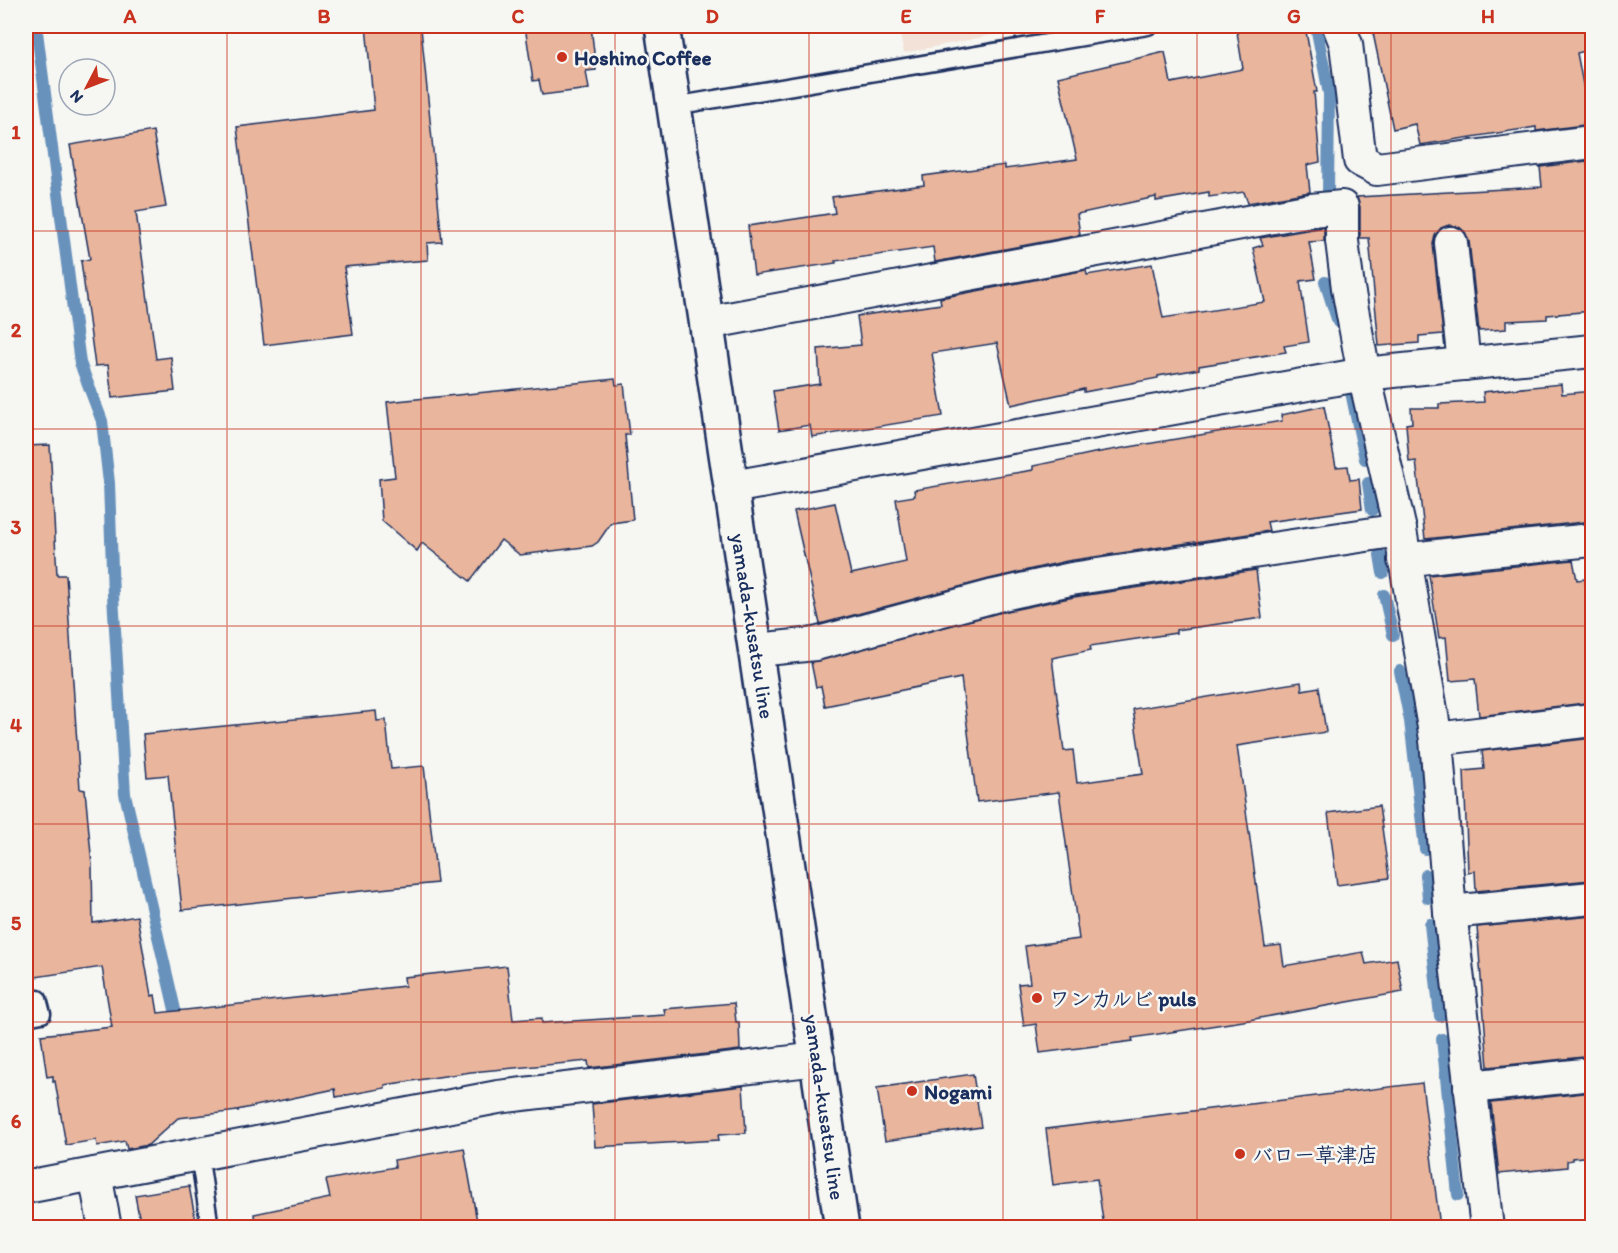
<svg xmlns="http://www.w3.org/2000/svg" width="1618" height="1253" font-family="Itim,'Klee One',sans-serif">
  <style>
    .built { fill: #f2e2d8 }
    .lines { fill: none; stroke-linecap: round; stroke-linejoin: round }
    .stream { stroke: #6892bc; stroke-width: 12 }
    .building { fill: #e9b59c; stroke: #1b2f5e; stroke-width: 1.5 }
    .service-casing { stroke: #1b2f5e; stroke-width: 21 }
    .minor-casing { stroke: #1b2f5e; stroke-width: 36 }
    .secondary-casing { stroke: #1b2f5e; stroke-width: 38 }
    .service { stroke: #f6f6f2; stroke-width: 16 }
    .minor { stroke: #f6f6f2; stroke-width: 32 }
    .secondary { stroke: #f6f6f2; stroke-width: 33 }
    .grid { fill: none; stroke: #c8321e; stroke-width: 1.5; stroke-opacity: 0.55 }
    .poi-dot { fill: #c8321e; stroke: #f6f6f2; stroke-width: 2 }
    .labels { text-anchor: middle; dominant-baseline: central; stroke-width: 5; stroke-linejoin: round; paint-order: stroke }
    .poi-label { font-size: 21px; font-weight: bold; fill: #1b2f5e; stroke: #f6f6f2; text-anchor: start }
    .street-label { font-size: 21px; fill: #1b2f5e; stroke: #f6f6f2 }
    .neatline { fill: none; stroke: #c8321e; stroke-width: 2 }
    .grid-label { font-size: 20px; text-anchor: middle; font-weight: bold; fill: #c8321e }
  </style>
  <rect width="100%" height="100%" fill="#f6f6f2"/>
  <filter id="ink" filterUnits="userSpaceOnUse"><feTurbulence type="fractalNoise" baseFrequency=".0167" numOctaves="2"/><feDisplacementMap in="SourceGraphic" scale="12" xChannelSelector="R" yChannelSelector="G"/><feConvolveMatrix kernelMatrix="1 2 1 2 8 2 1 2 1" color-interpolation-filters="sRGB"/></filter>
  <g filter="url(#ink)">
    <polygon class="built" points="898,26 1001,26 1002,33 904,53"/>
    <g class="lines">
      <g class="stream">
        <polyline points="1316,26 1329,94 1328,196"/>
        <polyline points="37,32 80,363 102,421 109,483 113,596 125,794 179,1027"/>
        <polyline points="1325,282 1338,322"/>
        <polyline points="1351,392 1365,459"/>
        <polyline points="1368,483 1372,510"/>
        <polyline points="1380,555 1383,573"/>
        <polyline points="1384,595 1393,635"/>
        <polyline points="1400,671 1410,721 1425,849"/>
        <polyline points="1426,875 1428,898"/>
        <polyline points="1430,924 1440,1016"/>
        <polyline points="1442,1039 1458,1195"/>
      </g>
    </g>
    <g class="building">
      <polygon points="366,26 408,26 408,29 421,28 442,242 427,243 428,260 344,267 353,334 264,345 237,127 374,110"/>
      <polygon points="525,26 591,26 596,70 586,71 589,89 542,95 539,80 533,81"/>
      <polygon points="1236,26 1305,26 1317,92 1314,92 1320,162 1307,165 1310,192 1248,203 1244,192 1209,197 1209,192 1156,201 1156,197 1077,214 1080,235 935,262 933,247 835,261 836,263 754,275 748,226 835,213 832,197 924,185 923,176 1005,165 1005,169 1077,159 1058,77 1165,52 1171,83 1243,69"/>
      <polygon points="1414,26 1593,26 1593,49 1577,53 1590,121 1583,122 1584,125 1536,131 1536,127 1420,145 1415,124 1393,129 1373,33"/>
      <polygon points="153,131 166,207 136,212 156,359 171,357 175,391 112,398 108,365 95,366 81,261 90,259 70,145"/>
      <polygon points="1587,161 1593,210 1593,311 1547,315 1547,319 1506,321 1506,329 1479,331 1469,241 1465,232 1459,227 1449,225 1441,228 1435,235 1433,244 1443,334 1419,336 1419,343 1379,346 1369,238 1360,238 1360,207 1357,197 1542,187 1540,167"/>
      <polygon points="1324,227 1324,241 1309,242 1316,279 1300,281 1309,342 1284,346 1286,352 1199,366 1199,369 1158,376 1158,378 1084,392 1084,389 1011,405 997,343 932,353 943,416 812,437 810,425 779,430 773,391 820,384 818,349 861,345 857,316 941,304 940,298 1086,270 1087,275 1152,264 1163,318 1265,302 1253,248 1263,245 1260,238"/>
      <polygon points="615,379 616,385 624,384 630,435 625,435 633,520 611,523 598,542 592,546 520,555 501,540 470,581 422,543 417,551 382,521 379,479 395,477 387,402"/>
      <polygon points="1561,384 1562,394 1593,391 1593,521 1425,539 1416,461 1409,462 1406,424 1412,423 1411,408 1439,408 1439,404 1484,402 1483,392"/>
      <polygon points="1324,406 1336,467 1348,466 1350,480 1359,479 1362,509 1267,522 1269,531 1067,561 989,579 820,624 794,511 835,503 851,574 906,562 896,499 915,496 914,490 1033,470 1033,466 1094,453 1282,421 1281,415"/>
      <polygon points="50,445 57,575 66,575 80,789 85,790 92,865 93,923 137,916 151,996 155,995 158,1013 405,986 404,977 507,966 513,1020 542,1018 542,1023 665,1015 664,1009 734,1003 736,1022 739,1022 740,1050 589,1068 588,1061 471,1072 385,1085 385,1088 336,1097 335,1089 237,1110 238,1111 178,1118 148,1145 127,1149 125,1141 97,1146 96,1140 66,1145 55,1081 53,1082 53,1076 47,1077 41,1035 112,1027 102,967 29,978 26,953 26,446"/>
      <polygon points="1573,560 1577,580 1585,579 1593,658 1593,702 1479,716 1475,679 1450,681 1446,637 1439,638 1429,575"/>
      <polygon points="1256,570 1262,618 1176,630 1176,633 1090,646 1091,650 1052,658 1064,751 1073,750 1077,783 1143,774 1133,709 1301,682 1302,690 1319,687 1326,732 1237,746 1265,947 1281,945 1284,966 1363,952 1366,964 1397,959 1403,992 1243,1021 1132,1038 1133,1041 1040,1053 1036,1024 1024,1026 1018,984 1030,983 1025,946 1079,939 1059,792 977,802 961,678 825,706 821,686 816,687 811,662 998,613 1074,597"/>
      <polygon points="376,711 377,721 386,720 391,769 424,766 437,883 182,910 168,775 147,777 143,734"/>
      <polygon points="1593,738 1593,851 1589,851 1591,880 1476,891 1475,871 1468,872 1464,771 1484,769 1482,751"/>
      <polygon points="1379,806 1389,878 1337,885 1328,813"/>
      <polygon points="1593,916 1593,1056 1488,1067 1477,927"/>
      <polygon points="973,1074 981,1127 885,1141 877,1088"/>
      <polygon points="1422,1083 1440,1227 1104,1227 1097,1179 1053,1185 1046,1129"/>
      <polygon points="743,1086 746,1133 718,1135 719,1140 595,1147 592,1104"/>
      <polygon points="1593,1092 1593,1156 1572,1158 1572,1160 1567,1161 1567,1167 1499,1174 1491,1103"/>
      <polygon points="464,1148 478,1227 255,1227 254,1214 330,1198 326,1180 395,1167 394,1160"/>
      <polygon points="189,1186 197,1227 141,1227 135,1195"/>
    </g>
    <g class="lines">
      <g class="service-casing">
        <g id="service">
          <polyline points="674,106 1148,26"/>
          <polyline points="26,1017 42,1014 38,999"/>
          <polyline points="199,1153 210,1228"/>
        </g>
      </g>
      <g class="minor-casing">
        <g id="minor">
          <polyline points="1339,26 1346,44 1360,160 1377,169 1592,142"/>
          <polyline points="1451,243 1464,364"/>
          <polyline points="707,323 1311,210 1342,207 1342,241 1348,288 1364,374 1400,530 1436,739 1450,912 1487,1228"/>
          <polyline points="732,487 1364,374 1592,351"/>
          <polyline points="1404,560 1471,552 1592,540"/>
          <polyline points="757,650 815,644 994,596 1071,579 1400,530"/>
          <polyline points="1436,739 1592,720"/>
          <polyline points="1450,912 1592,898"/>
          <polyline points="1470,1087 1592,1074"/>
          <polyline points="95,1174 105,1228"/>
          <polyline points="26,1187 498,1097 818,1059"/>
        </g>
      </g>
      <g class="secondary-casing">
        <polyline id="secondary" points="662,26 842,1228"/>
      </g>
      <use href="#service" class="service"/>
      <use href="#minor" class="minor"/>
      <use href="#secondary" class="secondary"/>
    </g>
  </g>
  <path class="grid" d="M227 26V1228M421 26V1228M615 26V1228M809 26V1228M1003 26V1228M1197 26V1228M1391 26V1228M26 231H1592M26 429H1592M26 626H1592M26 824H1592M26 1022H1592"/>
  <g class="poi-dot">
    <circle cx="562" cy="57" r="6"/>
    <circle cx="1037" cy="998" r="6"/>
    <circle cx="912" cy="1091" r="6"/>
    <circle cx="1240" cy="1154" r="6"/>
  </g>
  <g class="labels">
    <g class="poi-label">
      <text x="574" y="57">Hoshino Coffee</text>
      <text x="1049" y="998">ワンカルビ puls</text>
      <text x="924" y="1091">Nogami</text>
      <text x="1252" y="1154">バロー草津店</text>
    </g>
    <g class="street-label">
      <text transform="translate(753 626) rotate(81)">yamada-kusatsu line</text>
      <text transform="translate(825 1107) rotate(82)">yamada-kusatsu line</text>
    </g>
  </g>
  <rect width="1618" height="1253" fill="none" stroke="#f6f6f2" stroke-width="66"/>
  <g transform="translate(87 87) rotate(228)"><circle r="28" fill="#f6f6f2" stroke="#9ea6b7" stroke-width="1.5"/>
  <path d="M0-4.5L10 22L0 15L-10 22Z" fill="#c8321e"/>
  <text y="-9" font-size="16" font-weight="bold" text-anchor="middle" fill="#1b2f5e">N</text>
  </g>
  <rect x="33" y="33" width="1552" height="1187" class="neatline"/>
  <g class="grid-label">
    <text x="130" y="23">A</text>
    <text x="324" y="23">B</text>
    <text x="518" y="23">C</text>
    <text x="712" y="23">D</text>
    <text x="906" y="23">E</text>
    <text x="1100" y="23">F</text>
    <text x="1294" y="23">G</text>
    <text x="1488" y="23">H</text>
    <text x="16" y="139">1</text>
    <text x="16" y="337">2</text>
    <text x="16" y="534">3</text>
    <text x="16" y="732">4</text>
    <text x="16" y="930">5</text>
    <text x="16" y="1128">6</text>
  </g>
</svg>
